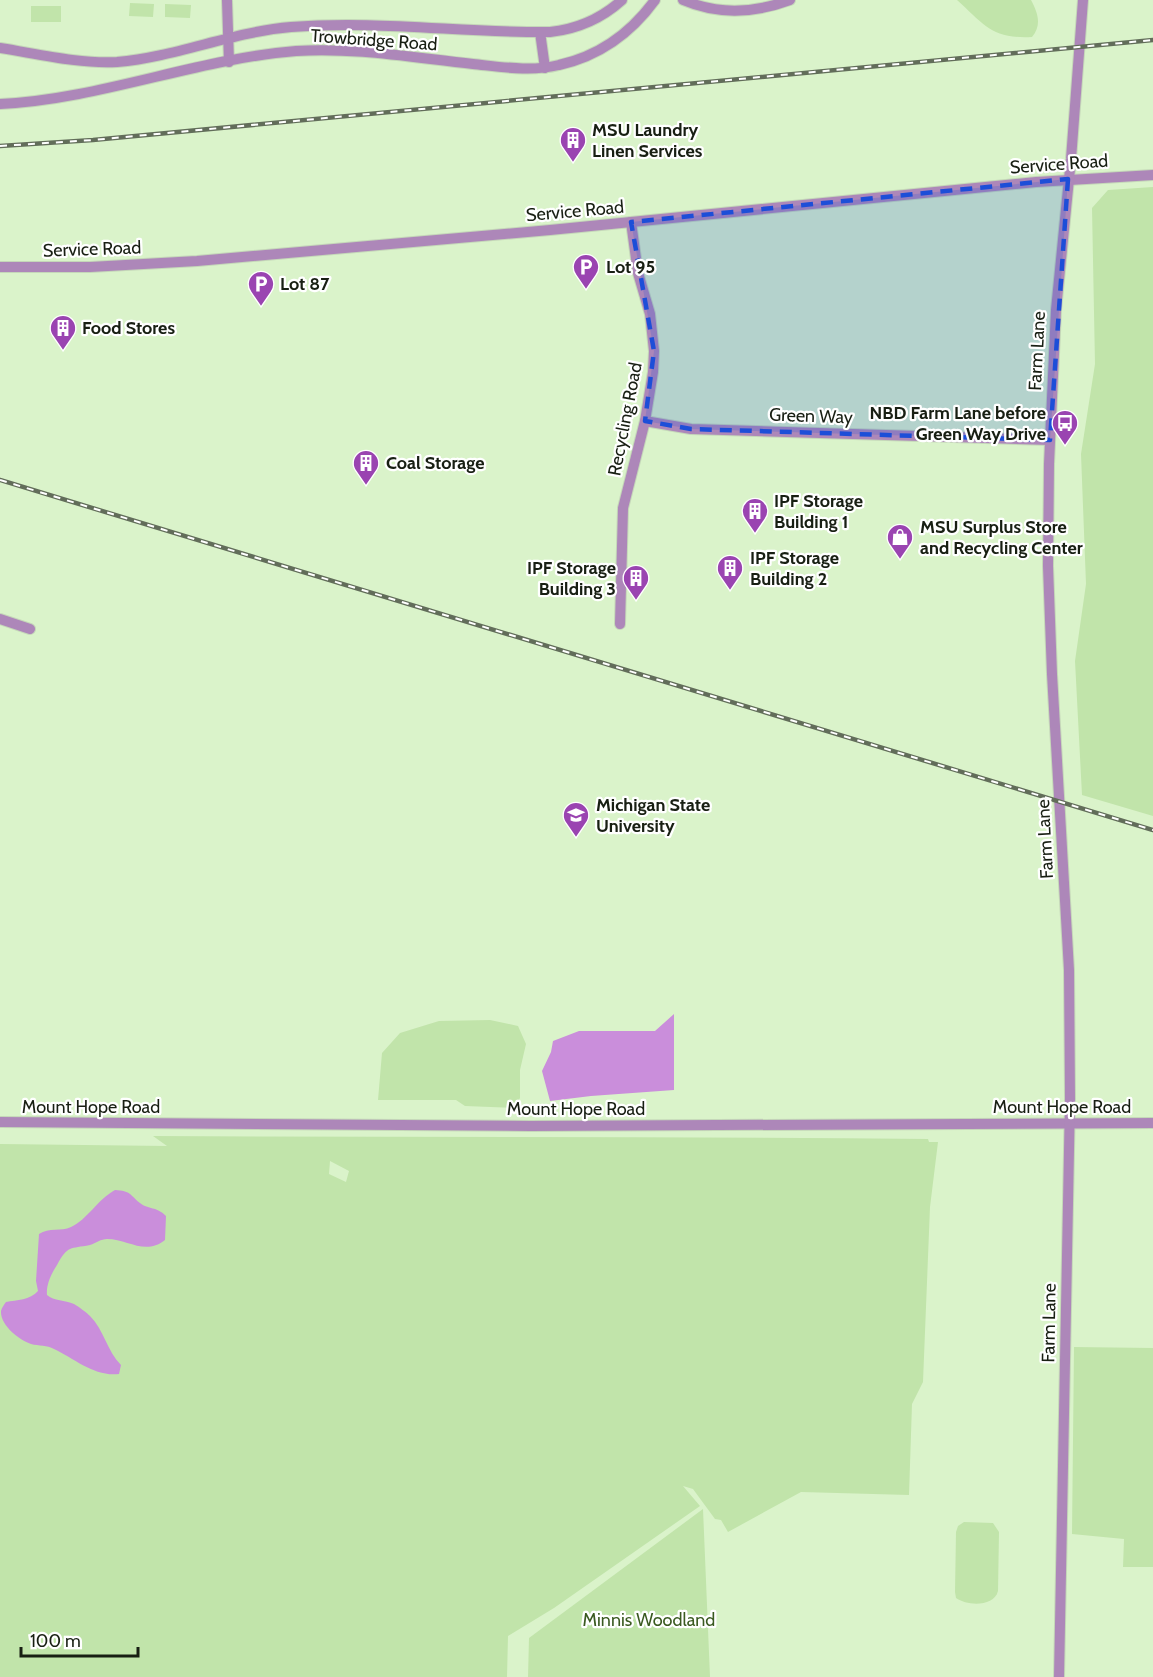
<svg xmlns="http://www.w3.org/2000/svg" width="1153" height="1677" font-family="Cabin,sans-serif">
  <style>
    .built { fill: #daf3ca }
    .green { fill: #c1e4aa; fill-rule: evenodd }
    .water { fill: #ca8edb }
    .lines { fill: none; stroke-linecap: round; stroke-linejoin: round }
    .minor-casing { stroke: #c5d7b9; stroke-width: 12 }
    .minor { stroke: #ad87b9; stroke-width: 10 }
    .rail-casing { stroke: #626d5a; stroke-width: 4.5 }
    .rail { stroke: #fff; stroke-width: 2; stroke-dasharray: 7; stroke-linecap: butt }
    .marked { fill: #1d4ed8; fill-opacity: 0.2; stroke: #1d4ed8; stroke-width: 4.5; stroke-dasharray: 12 8; stroke-linejoin: round }
    .labels { text-anchor: middle; dominant-baseline: central; stroke-width: 4.5; stroke-linejoin: round; paint-order: stroke }
    .street-label { font-size: 18px; fill: #181f13; stroke: #fff }
    .poi-label { font-size: 18px; font-weight: bold; fill: #181f13; stroke: #fff; text-anchor: start }
    .park-label { font-size: 18px; fill: #3a5a20; stroke: #fff }
  </style>
  <rect width="100%" height="100%" fill="#e6fad9"/>
  <rect class="built" x="0" y="0" width="1153" height="1677"/>
  <g class="green">
    <path d="M957 0H1031C1038 13 1042 25 1032 37 991 39 985 25 957 0Z"/>
    <polygon points="130,3 154,4 153,17 129,16"/>
    <polygon points="165,4 191,5 190,18 165,17"/>
    <rect x="31" y="6" width="30" height="16"/>
    <polygon points="1153,187 1153,816 1082,795 1075,661 1086,584 1081,454 1095,364 1092,208 1108,190"/>
    <polygon points="490,1020 518,1026 526,1044 520,1070 520,1098 514,1108 465,1106 456,1100 378,1100 382,1053 400,1033 439,1021"/>
    <path d="M153 1136C411 1138 670 1136 928 1139L929 1142H938L930 1207 923 1382 912 1404 909 1495 801 1492 728 1532 721 1520 715 1519 693 1489 683 1486 700 1506 554 1608 508 1636 507 1677H0V1144L167 1146ZM330 1161 349 1171 346 1182 329 1174Z"/>
    <polygon points="1074,1347 1153,1348 1153,1567 1123,1567 1124,1539 1072,1534"/>
    <polygon points="703,1509 710,1677 528,1677 529,1638"/>
    <path d="M964 1522 993 1523 999 1532 998 1591C994 1607 967 1606 956 1598L955 1592 956 1532 958 1526Z"/>
  </g>
  <g class="water">
    <polygon points="674,1014 674,1090 591,1096 550,1101 542,1071 551,1052 553,1041 579,1031 655,1031"/>
    <path d="M115 1190C131 1191 129 1194 140 1203 149 1210 156 1206 166 1216L165 1240C145 1256 128 1239 107 1239 101 1239 96 1243 90 1245 70 1249 68 1245 57 1265 51 1274 46 1285 47 1295 54 1301 65 1300 74 1304 79 1307 86 1312 90 1316 104 1330 107 1351 121 1365L119 1374C95 1377 75 1359 54 1349 47 1345 39 1346 31 1344 19 1340 0 1325 1 1311 2 1307 4 1305 6 1302 17 1300 30 1300 38 1291L36 1281 39 1234C49 1227 61 1232 71 1227 87 1220 97 1200 115 1190Z"/>
  </g>
  <g class="lines">
    <g class="minor-casing">
      <g id="minor">
        <polyline points="227,0 229,62"/>
        <path d="M683 0C718 15 755 13 790 0"/>
        <polyline points="540,32 545,68"/>
        <path d="M0 48C38 54 79 64 117 62 176 57 232 32 291 27 377 20 464 33 550 32 578 29 601 19 622 0"/>
        <path d="M0 104C101 99 196 59 296 51 354 47 415 58 473 64 502 67 531 72 559 65 599 56 631 33 655 0"/>
        <polyline points="0,267 90,267 197,261 550,230 1036,182 1153,175"/>
        <polyline points="645,421 691,429 1050,440"/>
        <polyline points="0,619 30,629"/>
        <polyline points="620,624 623,508 645,421 653,372 654,351 650,314 638,273 631,222"/>
        <polyline points="0,1122 530,1126 1153,1123"/>
        <polyline points="1059,1677 1070,1098 1069,970 1052,674 1048,566 1049,464 1056,310 1071,159 1083,0"/>
      </g>
    </g>
    <use href="#minor" class="minor"/>
    <g class="rail-casing">
      <g id="rail">
        <polyline points="0,146 93,140 1153,40"/>
        <polyline points="0,480 1153,830"/>
      </g>
    </g>
    <use href="#rail" class="rail"/>
  </g>
  <path class="marked" d="M1068 179 1050 440 691 429 645 421 654 351 631 222Z"/>
  <defs>
    <g id="building-pin" transform="scale(1.35)"><path d="M0 17L-7.5 6A9.5 9.5 0 1 1 7.5 6Z" fill="#9a44b1" stroke="#fff"/><path d="M-4-6H4V6H1V3H-1V6H-4ZM-2.5-4.3h1.7v1.8h-1.7ZM.8-4.3h1.7v1.8H.8ZM-2.5-1h1.7V.8h-1.7ZM.8-1h1.7V.8H.8Z" fill="#fff"/></g>
    <g id="parking-pin" transform="scale(1.35)"><path d="M0 17L-7.5 6A9.5 9.5 0 1 1 7.5 6Z" fill="#9a44b1" stroke="#fff"/><path d="M-3.5-5.5H1a3.5 3.5 0 0 1 0 7H-1V5.5H-3.5ZM-1-3.4V-.6H.8a1.4 1.4 0 0 0 0-2.8Z" fill="#fff"/></g>
    <g id="bus-pin" transform="scale(1.35)"><path d="M0 17L-7.5 6A9.5 9.5 0 1 1 7.5 6Z" fill="#9a44b1" stroke="#fff"/><path d="M-5-6H5V4H4V6H2V4H-2V6H-4V4H-5ZM-3.5-4V0h7V-4ZM-3.5 1.2v1.5H-2V1.2ZM2 1.2v1.5H3.5V1.2Z" fill="#fff"/></g>
    <g id="shop-pin" transform="scale(1.35)"><path d="M0 17L-7.5 6A9.5 9.5 0 1 1 7.5 6Z" fill="#9a44b1" stroke="#fff"/><path d="M-5-2.5h2.3a2.7 3.5 0 0 1 5.4 0H5L5.5 6h-11ZM-1.5-2.5h3a1.5 2.3 0 0 0-3 0Z" fill="#fff"/></g>
    <g id="university-pin" transform="scale(1.35)"><path d="M0 17L-7.5 6A9.5 9.5 0 1 1 7.5 6Z" fill="#9a44b1" stroke="#fff"/><path d="M0-5L7-2L0 1L-7-2ZM-4 1L0 2.5L4 1V4Q0 6-4 4Z" fill="#fff"/></g>
  </defs>
  <g fill-rule="evenodd">
    <use href="#building-pin" x="573" y="140"/>
    <use href="#parking-pin" x="586" y="267"/>
    <use href="#parking-pin" x="261" y="284"/>
    <use href="#building-pin" x="63" y="328"/>
    <use href="#bus-pin" x="1065" y="423"/>
    <use href="#building-pin" x="366" y="463"/>
    <use href="#building-pin" x="755" y="511"/>
    <use href="#shop-pin" x="900" y="537"/>
    <use href="#building-pin" x="730" y="568"/>
    <use href="#building-pin" x="636" y="578"/>
    <use href="#university-pin" x="576" y="815"/>
  </g>
  <g class="labels">
    <g class="street-label">
      <text transform="translate(374 40) rotate(4)">Trowbridge Road</text>
      <text transform="translate(1059 164) rotate(-4)">Service Road</text>
      <text transform="translate(575 211) rotate(-5)">Service Road</text>
      <text transform="translate(92 249) rotate(-2)">Service Road</text>
      <text transform="translate(1037 351) rotate(-87)">Farm Lane</text>
      <text transform="translate(811 416) rotate(2)">Green Way</text>
      <text transform="translate(625 419) rotate(-79)">Recycling Road</text>
      <text transform="translate(1045 839) rotate(-93)">Farm Lane</text>
      <text x="91" y="1107">Mount Hope Road</text>
      <text x="1062" y="1107">Mount Hope Road</text>
      <text x="576" y="1109">Mount Hope Road</text>
      <text transform="translate(1049 1323) rotate(-89)">Farm Lane</text>
    </g>
    <g class="poi-label">
      <text x="592" y="130">MSU Laundry<tspan x="592" dy="21">Linen Services</tspan></text>
      <text x="606" y="267">Lot 95</text>
      <text x="280" y="284">Lot 87</text>
      <text x="82" y="328">Food Stores</text>
      <text x="1046" y="413" text-anchor="end">NBD Farm Lane before<tspan x="1046" dy="21">Green Way Drive</tspan></text>
      <text x="386" y="463">Coal Storage</text>
      <text x="774" y="501">IPF Storage<tspan x="774" dy="21">Building 1</tspan></text>
      <text x="920" y="527">MSU Surplus Store<tspan x="920" dy="21">and Recycling Center</tspan></text>
      <text x="750" y="558">IPF Storage<tspan x="750" dy="21">Building 2</tspan></text>
      <text x="616" y="568" text-anchor="end">IPF Storage<tspan x="616" dy="21">Building 3</tspan></text>
      <text x="596" y="805">Michigan State<tspan x="596" dy="21">University</tspan></text>
    </g>
    <g class="park-label">
      <text x="649" y="1620">Minnis Woodland</text>
    </g>
  </g>
  <path d="M21 1647v9h117v-9" fill="none" stroke="#181f13" stroke-width="3"/>
  <text x="30" y="1647" font-size="18" fill="#181f13" stroke="#ffffff" stroke-width="4.5" paint-order="stroke">100 m</text>
</svg>
